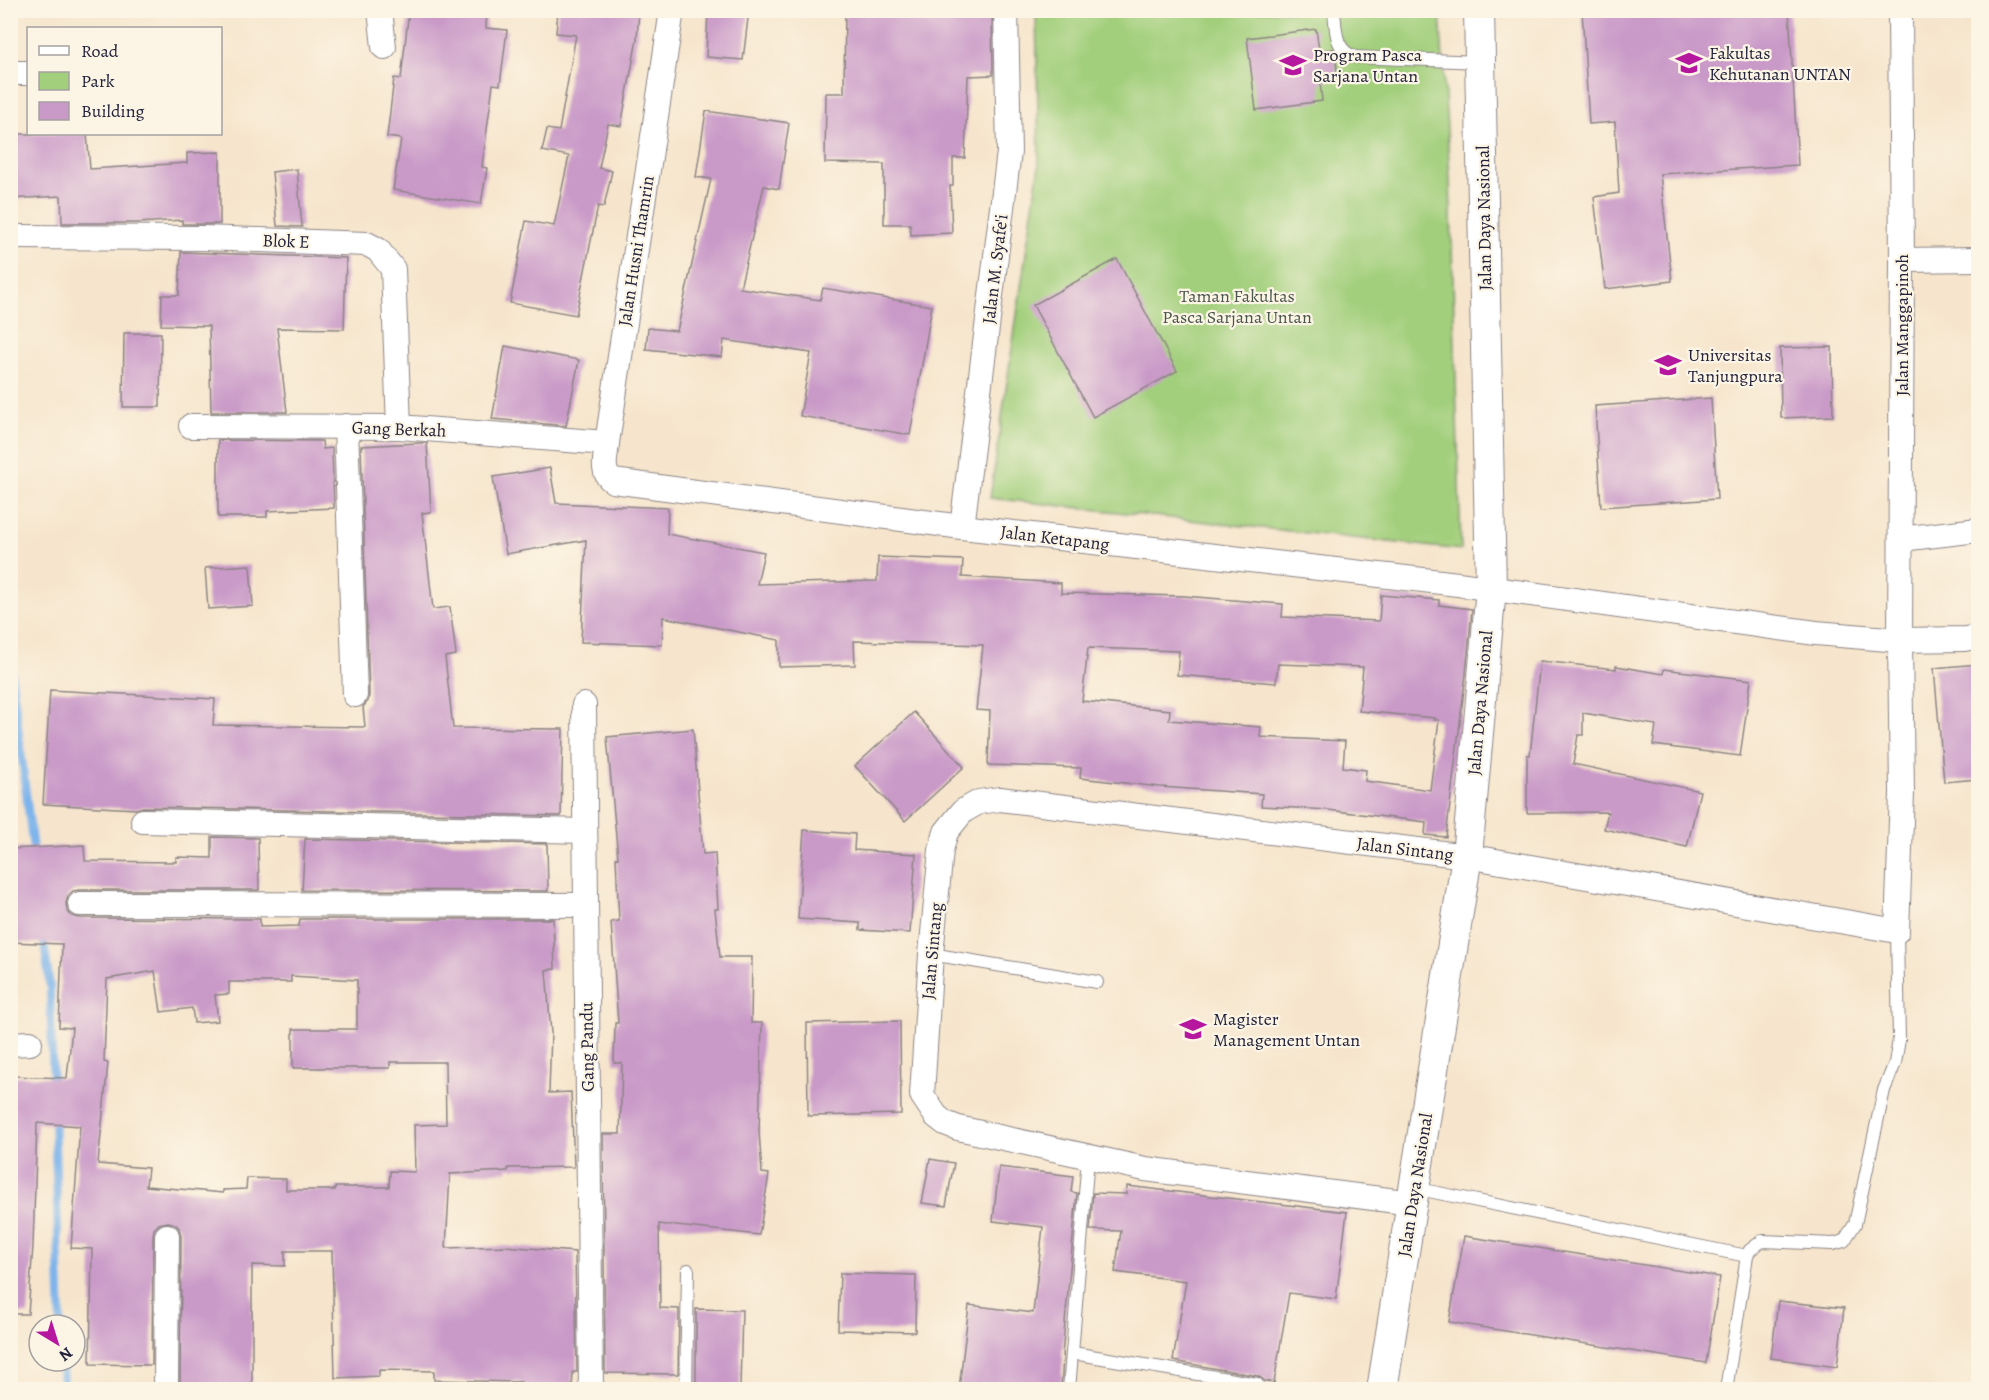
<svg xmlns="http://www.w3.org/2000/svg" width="1989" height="1400" font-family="Alegreya,serif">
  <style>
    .green { fill: #a2cf7c; stroke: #62785c; stroke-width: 1.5 }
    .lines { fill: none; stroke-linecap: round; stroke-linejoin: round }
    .stream { stroke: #7cb4eb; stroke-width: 8 }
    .building { fill: #c999c8; fill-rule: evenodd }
    .service-casing { stroke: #8c8484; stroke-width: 14 }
    .minor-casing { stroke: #8c8484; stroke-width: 26 }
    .tertiary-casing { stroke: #8c8484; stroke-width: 32 }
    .service { stroke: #fff; stroke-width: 12 }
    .minor { stroke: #fff; stroke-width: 24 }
    .tertiary { stroke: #fff; stroke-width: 30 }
    .labels { text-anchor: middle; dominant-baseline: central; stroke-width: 4.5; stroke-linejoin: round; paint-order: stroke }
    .poi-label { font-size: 18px; fill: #22223b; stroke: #fcf5e5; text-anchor: start }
    .street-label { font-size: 18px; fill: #22223b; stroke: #fcf5e5 }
    .park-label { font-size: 18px; fill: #48564e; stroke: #fcf5e5 }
  </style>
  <rect width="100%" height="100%" fill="#fcf5e5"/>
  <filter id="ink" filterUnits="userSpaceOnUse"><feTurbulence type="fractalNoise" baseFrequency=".0167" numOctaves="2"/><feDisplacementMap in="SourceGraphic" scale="12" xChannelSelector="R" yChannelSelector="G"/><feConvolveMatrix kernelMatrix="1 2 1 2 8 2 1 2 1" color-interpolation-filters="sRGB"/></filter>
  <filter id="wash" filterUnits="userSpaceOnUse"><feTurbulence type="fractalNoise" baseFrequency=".008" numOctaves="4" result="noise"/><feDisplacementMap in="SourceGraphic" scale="24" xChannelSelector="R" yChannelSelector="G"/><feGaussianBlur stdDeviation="1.35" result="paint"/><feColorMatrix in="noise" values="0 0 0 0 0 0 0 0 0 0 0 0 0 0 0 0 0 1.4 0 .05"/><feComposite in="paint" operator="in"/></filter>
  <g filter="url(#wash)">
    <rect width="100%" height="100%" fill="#f6e5cc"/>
    <polygon class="green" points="1036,11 1440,11 1450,179 1461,550 990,498 1039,165"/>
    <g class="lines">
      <g class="stream">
        <polyline points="10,661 34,858"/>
        <polyline points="43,933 50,988 53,1088"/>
        <polyline points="54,1115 61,1325"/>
        <polyline points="62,1361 63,1390"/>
      </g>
    </g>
    <g id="blocks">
      <g class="building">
        <polygon points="409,10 487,10 486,28 507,30 500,85 493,84 482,167 487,168 481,204 393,190 401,139 387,137 394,78 401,79"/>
        <polygon points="558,10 639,10 637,39 621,126 608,124 599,168 612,171 604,207 598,206 576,315 510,303 526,221 554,226 569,156 542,151 547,129 559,131 576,35 556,33"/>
        <polygon points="708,10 749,10 743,60 706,57"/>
        <polygon points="845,10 992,10 993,75 968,76 965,158 953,158 953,186 950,186 952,233 911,235 910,224 884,224 884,164 825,163 826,93 844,93"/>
        <polygon points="1582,10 1789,10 1798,165 1660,174 1672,281 1605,289 1594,197 1619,193 1615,122 1589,124"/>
        <polygon points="1316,29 1319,50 1333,49 1335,52 1338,80 1320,82 1322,101 1256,110 1247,38"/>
        <polygon points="706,111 789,123 779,189 764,186 740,288 820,300 823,288 932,306 910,435 800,416 811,353 724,340 722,357 646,349 648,328 677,331 711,179 696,177"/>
        <polygon points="10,134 87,134 90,169 187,163 187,153 220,152 220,224 182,224 182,220 138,223 62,223 61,196 10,199"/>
        <polygon points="297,169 302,227 277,226 272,172"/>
        <polygon points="181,252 346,258 344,329 277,328 287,412 211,412 209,326 161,325 162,295 179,295"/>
        <polygon points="1117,259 1177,371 1093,417 1033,305"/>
        <polygon points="124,333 161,333 160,407 123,407"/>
        <polygon points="505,346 579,360 566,426 492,419"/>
        <polygon points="1832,347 1833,416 1781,418 1780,348"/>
        <polygon points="1711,398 1717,499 1601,507 1595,406"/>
        <polygon points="218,440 322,441 323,449 332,448 334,508 267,511 267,517 218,517"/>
        <polygon points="418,443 427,443 431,512 422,513 433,609 450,607 456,655 445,657 453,728 563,729 561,816 143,807 136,809 43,804 50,690 215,699 213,725 365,727 363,707 368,701 369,695 361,446"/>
        <path d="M550 468 556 503 668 508 667 534 764 552 757 584 877 581 878 557 963 560 962 577 1061 583V593L1184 596 1283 604 1282 617 1379 621 1381 595 1439 600V605L1472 609 1466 673 1446 837 1425 835 1426 822 1328 810 1261 806 1262 794 1160 787 1080 778 1081 768 988 765 990 711 976 710 983 645 854 641 855 665 779 667V640L663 617 662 645 581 642 586 540 506 554 493 477ZM1088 648 1179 651 1177 675 1276 683 1278 664 1363 667 1359 711 1435 718 1434 720H1439L1430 790 1365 781 1366 770 1343 767 1345 741 1260 737 1261 727 1169 720 1170 710 1082 701Z"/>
        <polygon points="250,565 253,606 208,609 205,568"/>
        <polygon points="1540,661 1616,669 1616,666 1663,674 1664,669 1751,680 1740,756 1653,745 1656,725 1583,713 1583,735 1578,735 1573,764 1700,791 1687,847 1604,829 1608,812 1527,813 1527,755 1530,755"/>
        <polygon points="1978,664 1978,779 1944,782 1934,668"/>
        <polygon points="914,712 964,767 905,821 855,766"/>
        <polygon points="693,729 703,854 715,853 718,909 715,909 720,957 752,957 751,1023 762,1023 759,1132 762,1173 769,1174 759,1235 659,1224 660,1308 679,1309 678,1374 605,1373 603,1134 620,1134 622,1063 614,1063 615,1023 618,1023 611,922 619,921 616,858 618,858 607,737"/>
        <polygon points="804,830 855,834 854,850 916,854 910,933 860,930 860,923 798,919"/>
        <path d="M212 837 258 838 259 890H80L73 891 68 896 66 903 67 911 72 916 80 918 260 919V927L299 926 300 919H553L555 969 546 970 551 1033 549 1093 571 1092 574 1167 508 1168V1171L450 1174 446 1248 505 1246 575 1252 577 1372H573L572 1388 521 1387V1382L434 1380V1371L379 1370V1376L335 1378 332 1251H285V1266L252 1265V1389H180L181 1236 179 1228 175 1224 168 1222 159 1224 154 1229 153 1236 152 1365 90 1364 92 1249 71 1248 80 1126 37 1123 33 1246 28 1314H10V1076L67 1078 72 1028 59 1027 62 944 10 942V849L84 845 85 861 176 862V857L212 858ZM155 971 161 1012 192 1008 194 1023 218 1021 215 995 229 994V982H291V976L357 980V1029H293V1068H390V1062H445L446 1124 414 1125 415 1172 390 1171 389 1187H335V1190H286V1179L247 1178 246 1189 223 1190V1193L146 1186 148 1168 98 1164 108 1063 104 1062 107 979Z"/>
        <polygon points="305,839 547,844 548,891 302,890"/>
        <polygon points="900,1021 901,1114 808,1116 807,1023"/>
        <polygon points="930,1159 954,1163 946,1206 922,1203"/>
        <polygon points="999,1167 1073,1176 1071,1192 1077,1193 1062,1356 1063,1356 1061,1389 959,1389 969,1305 1033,1313 1043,1227 993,1221"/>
        <polygon points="1127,1186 1347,1212 1336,1299 1289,1293 1274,1383 1265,1381 1258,1376 1173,1361 1186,1281 1115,1272 1121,1231 1090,1230 1093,1193 1126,1194"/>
        <polygon points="1464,1236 1720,1277 1706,1363 1449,1322"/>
        <polygon points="840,1273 916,1275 915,1332 838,1330"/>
        <polygon points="1778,1301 1844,1308 1837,1367 1771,1358"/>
        <polygon points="696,1309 742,1310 740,1388 696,1387"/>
      </g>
    </g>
  </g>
  <g filter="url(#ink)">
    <use href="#blocks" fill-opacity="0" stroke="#8c8484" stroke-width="1.5"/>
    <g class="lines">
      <g class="service-casing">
        <g id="service">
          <path d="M1334 10C1336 29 1334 50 1355 57L1480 62"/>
          <polyline points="931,954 1097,982"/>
          <polyline points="1414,1188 1747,1256"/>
          <polyline points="1073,1353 1257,1384"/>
          <polyline points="686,1390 688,1270"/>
          <polyline points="1069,1390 1088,1157"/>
          <polyline points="1726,1390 1747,1256 1750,1250 1762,1241 1833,1244 1844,1241 1855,1224 1884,1090 1895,1063 1899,1040 1897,931"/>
        </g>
      </g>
      <g class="minor-casing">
        <g id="minor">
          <polyline points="380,10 384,47"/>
          <path d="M672 10 607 443C606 456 600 473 613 481L962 527 1458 584 1816 633 1900 640 1965 639 1978 637"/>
          <polyline points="10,73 28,73"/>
          <polyline points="10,237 203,238 367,244 378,250 393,269 399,427"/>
          <polyline points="1902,260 1978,259"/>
          <polyline points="191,426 399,427 607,443"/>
          <polyline points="346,426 355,695"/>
          <polyline points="962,527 1009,152 1006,10"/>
          <polyline points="1901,539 1978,530"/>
          <polyline points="584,705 591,1390"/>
          <polyline points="143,821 585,831"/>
          <polyline points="80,904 586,905"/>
          <polyline points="10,1044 30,1043"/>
          <polyline points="1412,1203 1145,1169 958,1128 945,1123 936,1116 922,1095 931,954 941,850 946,832 963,811 979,802 1000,799 1467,856 1897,931 1902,793 1900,640 1902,260 1900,10"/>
          <polyline points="166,1390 167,1236"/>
        </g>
      </g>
      <g class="tertiary-casing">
        <polyline id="tertiary" points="1382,1390 1467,856 1491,588 1479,10"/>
      </g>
      <use href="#service" class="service"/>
      <use href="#minor" class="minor"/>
      <use href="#tertiary" class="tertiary"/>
    </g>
  </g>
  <defs>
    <g id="university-bare" transform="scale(2.07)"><path d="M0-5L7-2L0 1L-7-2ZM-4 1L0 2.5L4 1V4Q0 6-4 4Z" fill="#b5179e" stroke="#fcf5e5" stroke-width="2.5" paint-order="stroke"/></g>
  </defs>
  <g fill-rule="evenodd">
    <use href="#university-bare" x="1689" y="63"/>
    <use href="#university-bare" x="1293" y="65"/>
    <use href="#university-bare" x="1668" y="365"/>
    <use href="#university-bare" x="1193" y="1029"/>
  </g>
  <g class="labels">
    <g class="poi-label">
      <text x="1709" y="53">Fakultas<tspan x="1709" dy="21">Kehutanan UNTAN</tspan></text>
      <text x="1313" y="55">Program Pasca<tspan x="1313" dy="21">Sarjana Untan</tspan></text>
      <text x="1688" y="355">Universitas<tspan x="1688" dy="21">Tanjungpura</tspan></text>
      <text x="1213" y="1019">Magister<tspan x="1213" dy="21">Management Untan</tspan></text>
    </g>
    <g class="street-label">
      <text transform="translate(1484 218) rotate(-91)">Jalan Daya Nasional</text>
      <text transform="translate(286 241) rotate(2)">Blok E</text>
      <text transform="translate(636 251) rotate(-81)">Jalan Husni Thamrin</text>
      <text transform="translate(995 269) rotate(-83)">Jalan M. Syafe'i</text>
      <text transform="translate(1902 325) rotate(-90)">Jalan Manggapinoh</text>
      <text transform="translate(399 429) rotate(2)">Gang Berkah</text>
      <text transform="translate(1055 538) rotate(7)">Jalan Ketapang</text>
      <text transform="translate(1480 703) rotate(-85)">Jalan Daya Nasional</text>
      <text transform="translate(1405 849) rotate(7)">Jalan Sintang</text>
      <text transform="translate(932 951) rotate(-85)">Jalan Sintang</text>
      <text transform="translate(587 1047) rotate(-91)">Gang Pandu</text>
      <text transform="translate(1415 1185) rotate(-81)">Jalan Daya Nasional</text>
    </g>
    <g class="park-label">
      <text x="1237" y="296">Taman Fakultas<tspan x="1237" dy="21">Pasca Sarjana Untan</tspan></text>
    </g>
  </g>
  <rect width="1989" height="1400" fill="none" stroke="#fcf5e5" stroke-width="36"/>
  <rect x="27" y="27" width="195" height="108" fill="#fcf5e5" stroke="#a5a1a1" stroke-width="1.5"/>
  <rect x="39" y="46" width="30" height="9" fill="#ffffff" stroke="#a5a1a1" stroke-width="1.5"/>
  <text x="81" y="57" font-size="18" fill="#22223b">Road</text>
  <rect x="39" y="72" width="30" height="18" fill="#a2cf7c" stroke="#a5a1a1" stroke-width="1.5"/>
  <text x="81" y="87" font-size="18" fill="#22223b">Park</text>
  <rect x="39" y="102" width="30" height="18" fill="#c999c8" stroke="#a5a1a1" stroke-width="1.5"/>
  <text x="81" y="117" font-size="18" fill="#22223b">Building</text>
  <g transform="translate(57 1343) rotate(142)"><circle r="28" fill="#fcf5e5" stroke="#a5a1a1" stroke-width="1.5"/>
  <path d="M0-4.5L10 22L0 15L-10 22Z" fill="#b5179e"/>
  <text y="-9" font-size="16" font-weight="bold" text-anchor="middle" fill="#22223b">N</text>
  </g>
</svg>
